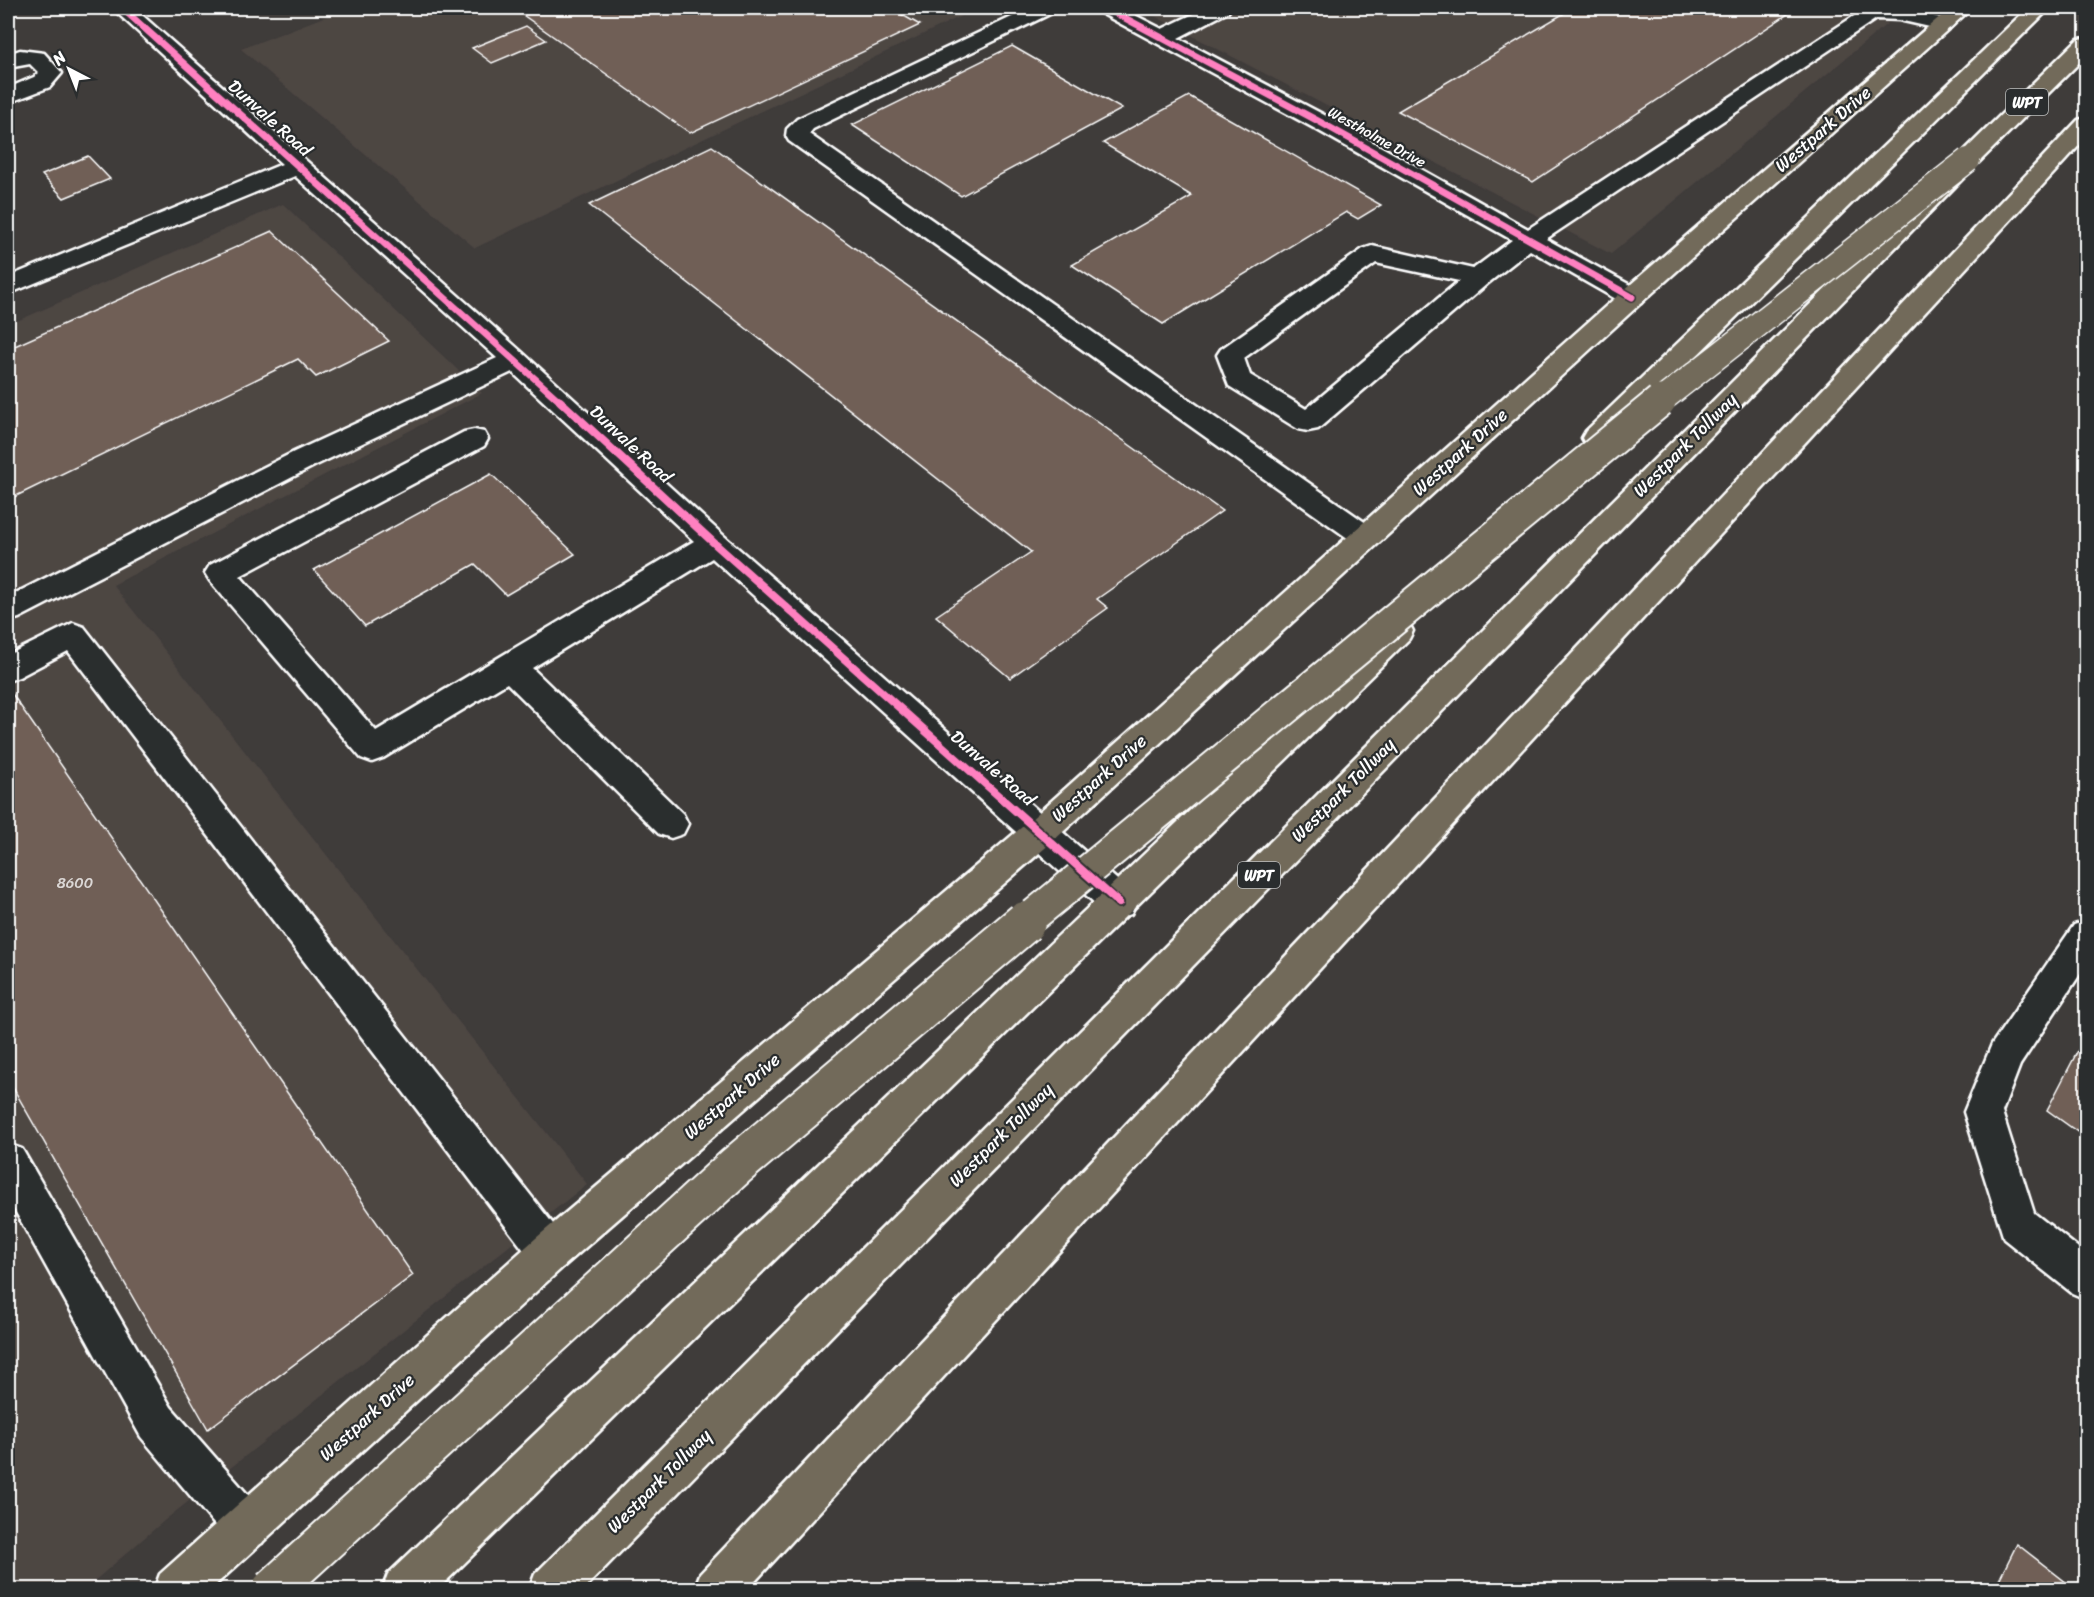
<svg xmlns="http://www.w3.org/2000/svg" width="2094" height="1597" font-family="Sriracha,sans-serif">
  <style>
    .built { fill: #4d4643 }
    .building { fill: #6f5f57; stroke: #fff; stroke-width: 1.5 }
    .lines { fill: none; stroke-linecap: round; stroke-linejoin: round }
    .minor-casing { stroke: #fff; stroke-width: 5 }
    .major-casing { stroke: #fff; stroke-width: 5 }
    .highway-casing { stroke: #fff; stroke-width: 5 }
    .minor { fill: #2a2d2e; fill-rule: evenodd }
    .major { fill: #726b5a; fill-rule: evenodd }
    .highway { fill: #726b5a; fill-rule: evenodd }
    .highway-bridge-far2-casing { stroke: #fff; stroke-width: 27; stroke-linecap: butt }
    .highway-bridge-far1-casing { stroke: #fff; stroke-width: 35; stroke-linecap: butt }
    .highway-bridge-casing { stroke: #fff; stroke-width: 44; stroke-linecap: butt }
    .highway-bridge-far2 { stroke: #726b5a; stroke-width: 24 }
    .highway-bridge-far1 { stroke: #726b5a; stroke-width: 31 }
    .highway-bridge { stroke: #726b5a; stroke-width: 40 }
    .cycleway-far1-casing { stroke: #2a2d2e; stroke-width: 10 }
    .cycleway-casing { stroke: #2a2d2e; stroke-width: 12 }
    .cycleway-far1 { stroke: #ff80c0; stroke-width: 7 }
    .cycleway { stroke: #ff80c0; stroke-width: 8 }
    .labels { text-anchor: middle; dominant-baseline: central; stroke-width: 4.5; stroke-linejoin: round; paint-order: stroke }
    .far-street-label { font-size: 15px; fill: #fff; stroke: #2a2d2e }
    .number-label { font-size: 15px; fill: #dbd7d5 }
    .shield { fill: #2a2d2e; stroke: #bfc0c0; stroke-width: 1.5 }
    .shield-label { font-size: 16px; font-weight: bold; fill: #fff }
    .street-label { font-size: 18px; fill: #fff; stroke: #2a2d2e }
  </style>
  <rect width="100%" height="100%" fill="#3f3c3a"/>
  <filter id="ink" filterUnits="userSpaceOnUse"><feTurbulence type="fractalNoise" baseFrequency=".0167" numOctaves="2"/><feDisplacementMap in="SourceGraphic" scale="12" xChannelSelector="R" yChannelSelector="G"/><feConvolveMatrix kernelMatrix="1 2 1 2 8 2 1 2 1" color-interpolation-filters="sRGB"/></filter>
  <g filter="url(#ink)">
    <g class="built">
      <polygon points="347,8 978,8 475,248 241,49"/>
      <polygon points="1139,8 1906,8 1611,254"/>
      <polygon points="283,204 482,393 113,585 587,1184 165,1520 85,1589 8,1589 8,325"/>
    </g>
    <g class="building">
      <polygon points="513,8 890,8 920,25 690,133"/>
      <polygon points="1573,8 1797,8 1533,182 1398,111"/>
      <polygon points="526,26 546,40 492,63 472,48"/>
      <polygon points="1012,46 1122,109 961,196 852,125"/>
      <polygon points="1189,96 1381,205 1358,219 1346,212 1163,324 1072,265 1192,196 1103,143"/>
      <polygon points="712,146 1222,511 1097,599 1108,608 1010,678 936,616 1031,552 589,205"/>
      <polygon points="88,156 110,179 64,198 42,175"/>
      <polygon points="272,231 389,341 316,377 298,359 8,500 8,349"/>
      <polygon points="491,474 575,554 506,595 475,564 365,626 314,570"/>
      <polygon points="8,688 413,1275 208,1429 8,1079"/>
      <polygon points="2086,1035 2086,1138 2047,1110"/>
      <polygon points="2017,1544 2076,1590 1994,1590"/>
    </g>
    <g class="lines">
      <g class="minor-casing">
        <g id="minor">
          <polygon points="112,8 134,8 524,354 724,536 1131,892 1136,903 1131,914 1119,918 1107,914 712,558 532,668 683,814 688,824 683,834 671,838 659,834 507,683 383,758 372,762 361,758 210,581 205,573 210,565 464,432 474,430 484,432 488,439 484,446 240,576 376,731 694,541 512,372 314,466 19,618 8,621 8,597 294,452 497,358 295,176 8,294 8,277 282,164"/>
          <polygon points="1031,8 1057,8 1054,12 813,129 809,134 1376,530 1381,537 1376,544 1366,547 1356,544 789,141 786,136 787,129 797,119"/>
          <path d="M1096 8H1121L1162 29 1206 8H1231L1228 12 1178 38 1328 117 1528 229 1865 9 1899 8 1950 20 1954 24 1950 28 1943 30 1899 20 1876 19 1546 239 1641 291 1645 297 1641 303 1632 305 1623 303 1530 250 1487 284 1318 429 1308 431 1298 429 1229 386 1217 355 1221 349 1363 249 1372 246 1473 269 1512 240 1312 127 1099 12ZM1376 263 1459 281 1306 409 1250 375 1244 358Z"/>
          <polygon points="20,50 44,53 62,73 50,87 8,103 8,88 34,77 39,73 30,64 8,68 8,54"/>
          <polygon points="73,623 84,627 564,1238 570,1252 564,1266 550,1272 536,1266 68,651 19,677 8,681 8,655"/>
          <polygon points="2086,921 2086,965 2020,1065 2002,1112 2034,1213 2086,1254 2086,1299 2072,1293 2004,1239 1964,1112 1992,1044 2074,925"/>
          <polygon points="8,1144 22,1149 171,1407 262,1511 268,1527 262,1543 246,1549 230,1543 141,1437 8,1198"/>
        </g>
      </g>
      <g class="major-casing">
        <g id="major">
          <polygon points="1950,8 1972,8 1641,303 1052,842 564,1266 210,1590 154,1590 160,1574 536,1238 1028,822 1623,291"/>
          <polygon points="2028,8 2050,8 1606,445 1596,447 1586,445 1582,438 1586,431"/>
          <polygon points="1398,619 1409,623 1413,631 1409,639 437,1590 382,1590 388,1574 1387,623"/>
        </g>
      </g>
      <g class="highway-casing">
        <g id="highway">
          <polygon points="2086,38 2086,56 1976,165 583,1590 529,1590 535,1574 1960,155 2078,39"/>
          <polygon points="2086,118 2086,138 747,1590 694,1590 700,1574 2078,120"/>
        </g>
      </g>
      <use href="#minor" class="minor"/>
      <use href="#major" class="major"/>
      <use href="#highway" class="highway"/>
      <g class="highway-bridge-far2-casing">
        <polyline id="highway-bridge-far2" points="1658,403 1968,160"/>
      </g>
      <g class="highway-bridge-far1-casing">
        <polyline id="highway-bridge-far1" points="1023,924 1660,401"/>
      </g>
      <g class="highway-bridge-casing">
        <polyline id="highway-bridge" points="272,1590 736,1166 1025,922"/>
      </g>
      <use href="#highway-bridge-far2" class="highway-bridge-far2"/>
      <use href="#highway-bridge-far1" class="highway-bridge-far1"/>
      <use href="#highway-bridge" class="highway-bridge"/>
      <g class="cycleway-far1-casing">
        <g id="cycleway-far1">
          <polyline points="122,8 562,403"/>
          <polyline points="1106,8 1320,122 1632,297"/>
        </g>
      </g>
      <g class="cycleway-casing">
        <polyline id="cycleway" points="560,401 714,543 1119,903"/>
      </g>
      <use href="#cycleway-far1" class="cycleway-far1"/>
      <use href="#cycleway" class="cycleway"/>
    </g>
  </g>
  <g class="labels">
    <g class="far-street-label">
      <text transform="translate(1377 137) rotate(29)">Westholme Drive</text>
    </g>
    <g class="number-label">
      <text x="75" y="883">8600</text>
    </g>
    <g class="shield">
      <rect x="2006" y="89" width="42" height="26" rx="4.5"/>
      <rect x="1238" y="862" width="42" height="26" rx="4.5"/>
    </g>
    <g class="shield-label">
      <text x="2027" y="102">WPT</text>
      <text x="1259" y="875">WPT</text>
    </g>
    <g class="street-label">
      <text transform="translate(270 118) rotate(42)">Dunvale Road</text>
      <text transform="translate(1823 129) rotate(-41)">Westpark Drive</text>
      <text transform="translate(631 444) rotate(43)">Dunvale Road</text>
      <text transform="translate(1685 445) rotate(-45)">Westpark Tollway</text>
      <text transform="translate(1460 452) rotate(-42)">Westpark Drive</text>
      <text transform="translate(993 768) rotate(41)">Dunvale Road</text>
      <text transform="translate(1099 778) rotate(-42)">Westpark Drive</text>
      <text transform="translate(1343 790) rotate(-45)">Westpark Tollway</text>
      <text transform="translate(732 1096) rotate(-41)">Westpark Drive</text>
      <text transform="translate(1001 1135) rotate(-45)">Westpark Tollway</text>
      <text transform="translate(367 1417) rotate(-42)">Westpark Drive</text>
      <text transform="translate(659 1481) rotate(-45)">Westpark Tollway</text>
    </g>
  </g>
  <rect width="2094" height="1597" fill="none" stroke="#2a2d2e" stroke-width="30"/>
  <rect x="15" y="15" width="2064" height="1567" fill="none" stroke="#fff" stroke-width="2" filter="url(#ink)"/>
  <g transform="translate(69 69) rotate(318)" stroke="#2a2d2e" stroke-width="4.5" paint-order="stroke">
  <path d="M0-4.5L10 22L0 15L-10 22Z" fill="#ffffff"/>
  <text y="-9" font-size="16" font-weight="bold" text-anchor="middle" fill="#ffffff">N</text>
  </g>
</svg>
